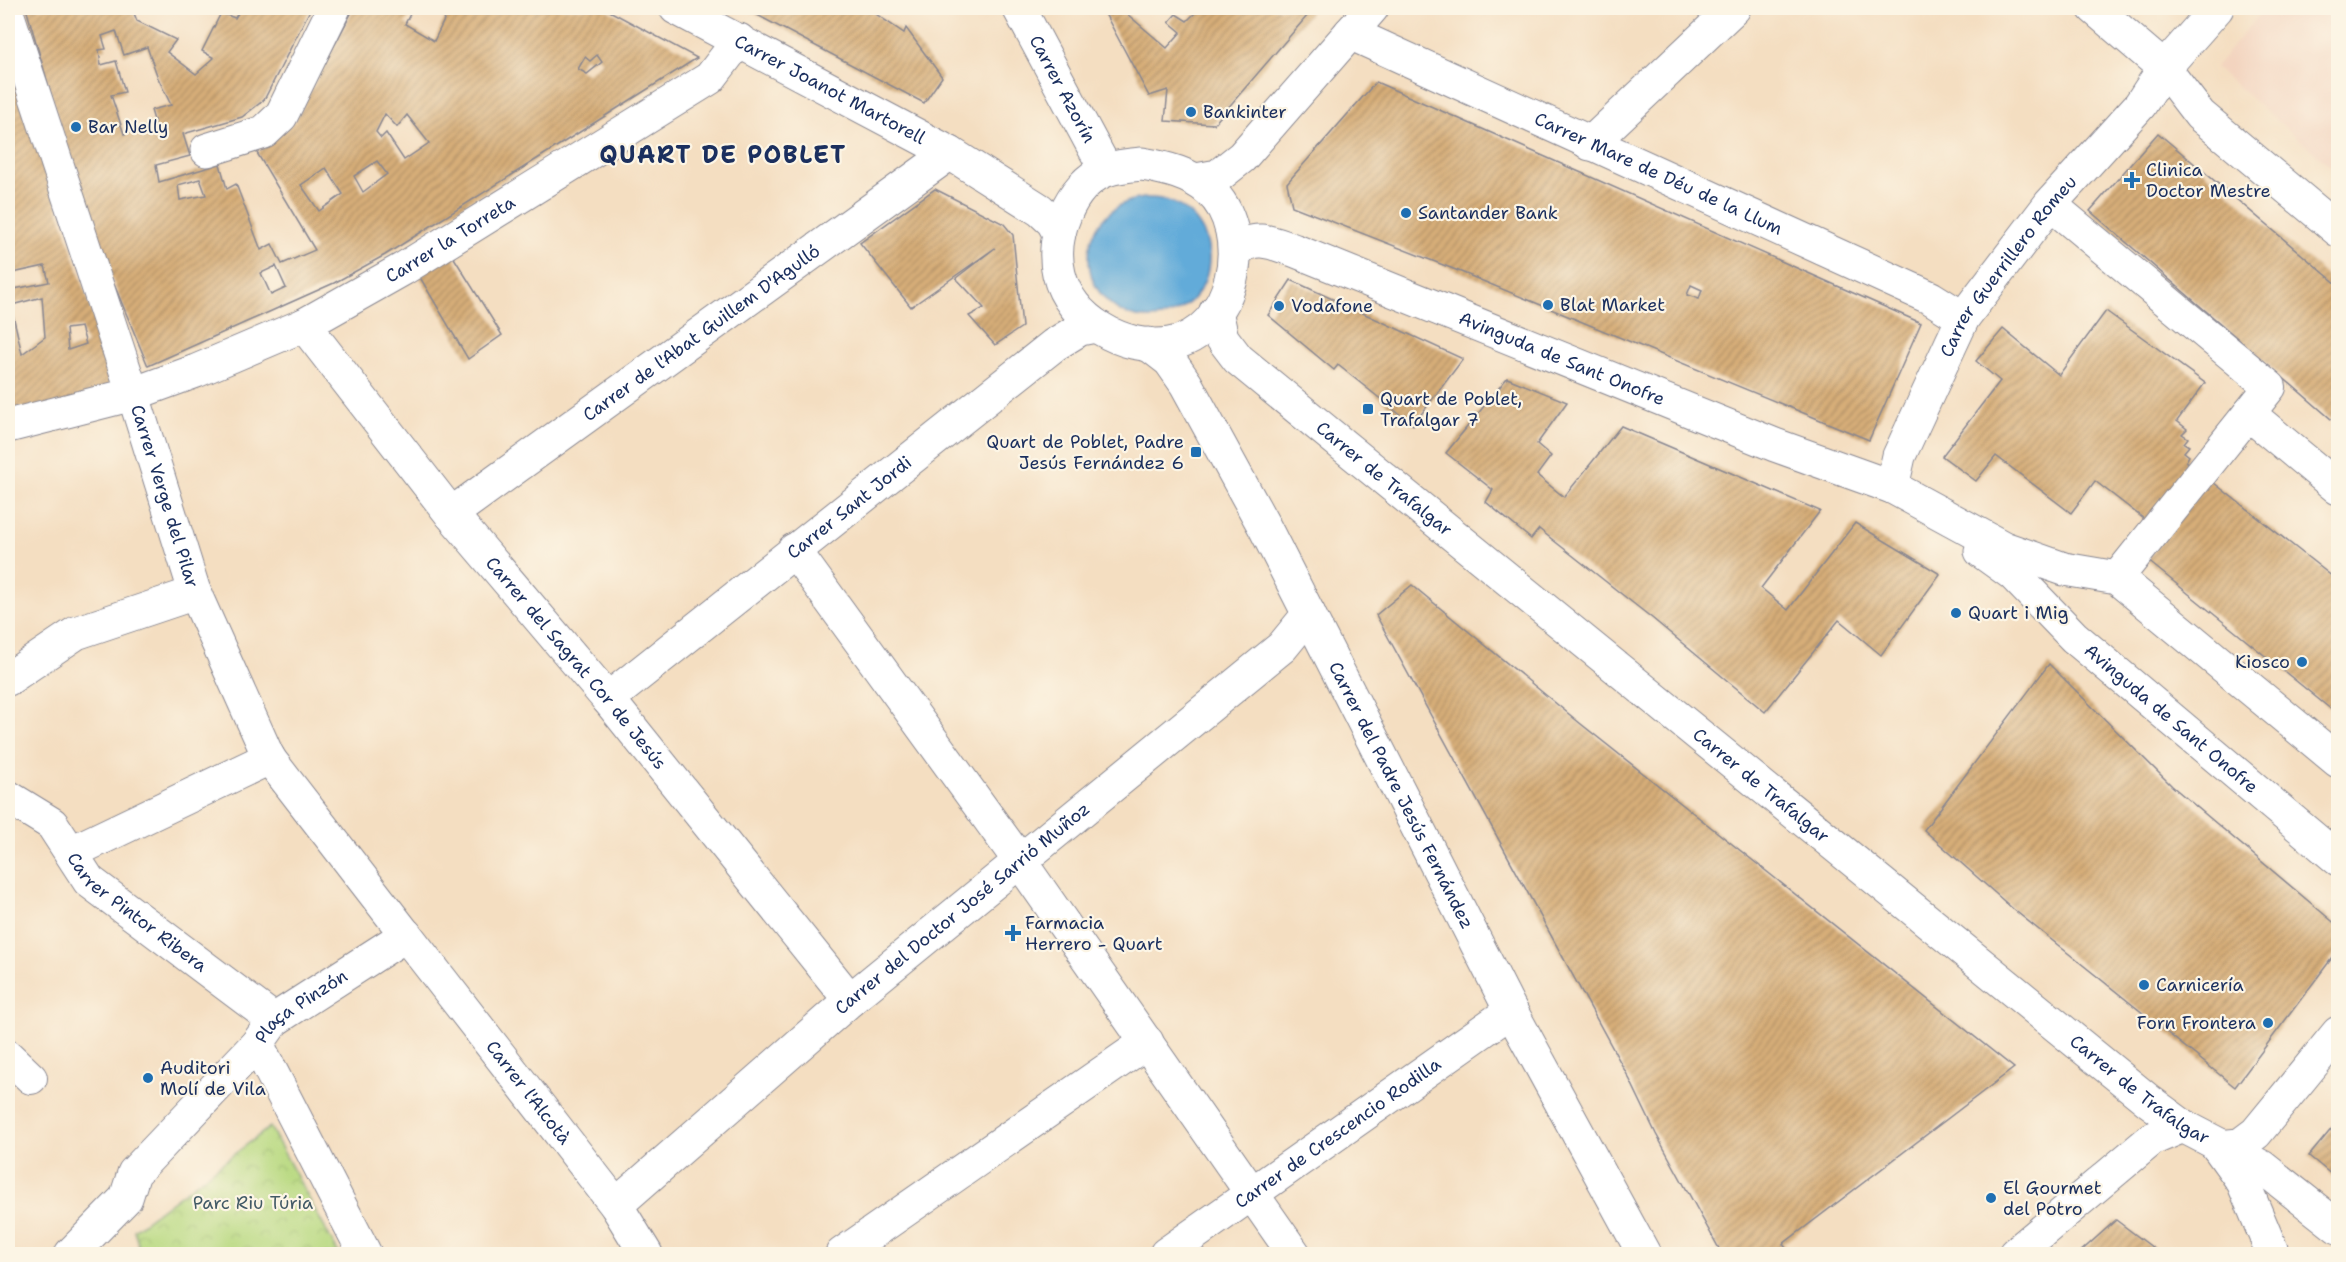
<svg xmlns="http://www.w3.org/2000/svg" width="2346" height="1262" font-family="'Shantell Sans',sans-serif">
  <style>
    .built { fill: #f3d4bf }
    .park { fill: url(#park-crowns); stroke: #6a846f; stroke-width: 1.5 }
    .water { fill: #62abd9; stroke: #3e6d9c; stroke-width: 1.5 }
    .building { fill: url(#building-hatch); fill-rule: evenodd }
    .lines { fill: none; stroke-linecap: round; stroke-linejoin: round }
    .pedestrian-casing { stroke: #888690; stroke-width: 34 }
    .minor-casing { stroke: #888690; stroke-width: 35 }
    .tertiary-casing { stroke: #888690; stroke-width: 35 }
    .pedestrian { stroke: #fff; stroke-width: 32 }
    .minor { stroke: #fff; stroke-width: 33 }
    .tertiary { stroke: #fff; stroke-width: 33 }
    .poi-dot { fill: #1f6fb2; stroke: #fcf5e5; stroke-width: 2 }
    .labels { text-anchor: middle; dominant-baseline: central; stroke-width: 4.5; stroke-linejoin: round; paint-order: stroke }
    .street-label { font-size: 18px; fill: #1b2f5e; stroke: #fcf5e5 }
    .poi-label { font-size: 18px; fill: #1b2f5e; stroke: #fcf5e5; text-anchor: start }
    .park-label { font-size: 18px; fill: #425a66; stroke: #fcf5e5 }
    .district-label { font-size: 24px; font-weight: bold; letter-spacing: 1.5px; fill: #1b2f5e; stroke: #fcf5e5 }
  </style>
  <defs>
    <pattern id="park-crowns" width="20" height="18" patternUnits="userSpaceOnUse" patternTransform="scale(1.5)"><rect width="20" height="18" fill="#b8d980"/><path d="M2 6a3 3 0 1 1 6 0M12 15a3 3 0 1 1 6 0" fill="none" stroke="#9ebb71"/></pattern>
    <pattern id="building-hatch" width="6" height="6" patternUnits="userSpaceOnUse" patternTransform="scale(1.5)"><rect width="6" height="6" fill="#d7ae78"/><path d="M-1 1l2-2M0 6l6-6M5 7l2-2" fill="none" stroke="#ae8e66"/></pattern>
  </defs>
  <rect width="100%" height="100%" fill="#fcf5e5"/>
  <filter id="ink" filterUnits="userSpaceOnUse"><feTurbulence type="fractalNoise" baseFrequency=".0167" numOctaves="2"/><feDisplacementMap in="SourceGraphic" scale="12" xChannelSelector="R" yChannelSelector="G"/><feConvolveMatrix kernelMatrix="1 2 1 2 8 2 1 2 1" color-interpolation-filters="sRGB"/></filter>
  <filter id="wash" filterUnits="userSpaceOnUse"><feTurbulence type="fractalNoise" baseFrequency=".008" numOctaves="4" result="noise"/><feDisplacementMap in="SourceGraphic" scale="24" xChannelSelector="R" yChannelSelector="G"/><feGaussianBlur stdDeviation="1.35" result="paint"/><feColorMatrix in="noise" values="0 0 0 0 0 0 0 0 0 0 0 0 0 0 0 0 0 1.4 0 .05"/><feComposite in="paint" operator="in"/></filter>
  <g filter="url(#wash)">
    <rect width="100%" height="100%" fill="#f4dec1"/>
    <polygon class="built" points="2265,8 2338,8 2338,173 2215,67"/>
    <polygon class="park" points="270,1127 339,1254 141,1254 134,1230"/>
    <circle class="water" cx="1149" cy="258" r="60"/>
    <g id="blocks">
      <g class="building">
        <path d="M26 8H132L137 21 176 40 167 52 196 74 214 58 202 51 221 13 235 18 241 8H311L264 100 242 117 183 134 190 156 156 165 159 182 220 164 227 189 236 184 261 250 272 244 282 264 315 250 257 153 295 121 354 8H413L405 24 434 41 450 8H604L697 58 385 255 334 283 148 366 89 224ZM116 31 124 55 147 47 158 78 171 105 151 110 155 124 124 134 111 95 125 92 116 61 101 65 99 50 106 49 102 36ZM597 55 602 62 587 74 578 69 585 57 590 61ZM385 114 397 127 407 115 429 143 404 160 386 133 381 138 376 132ZM377 161 387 174 363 192 354 176ZM326 168 343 194 319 211 301 185ZM200 179 206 195 180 200 178 185ZM276 266 286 288 271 295 261 273Z"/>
        <polygon points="744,8 867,8 904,33 906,28 942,77 924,103"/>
        <polygon points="1102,8 1120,8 1167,48 1181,32 1169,22 1176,14 1187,21 1200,8 1314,8 1214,124 1165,121 1168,90 1149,96"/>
        <path d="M8 54 117 389 8 417V316L13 315 22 354 45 337 42 297 8 306V285L9 290 49 282 45 266 8 274V205L12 204 10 197H8ZM81 327 86 344 68 350 66 329Z"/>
        <path d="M1376 82 1921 323 1869 440 1456 270 1292 206 1287 183ZM1691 285 1702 290 1699 299 1687 295Z"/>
        <polygon points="2158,133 2338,285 2338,425 2090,211"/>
        <polygon points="935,189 1004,224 1013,235 1022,327 995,345 969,316 984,308 956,278 995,248 911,307 860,243"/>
        <polygon points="451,253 502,335 468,359 418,274"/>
        <polygon points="1291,280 1463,359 1413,425 1338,365 1334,370 1268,315"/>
        <polygon points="2106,311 2205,383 2177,421 2187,429 2182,434 2188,438 2184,443 2189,446 2184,452 2189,456 2186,461 2192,465 2148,522 2095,481 2071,513 1996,456 1976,481 1942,456 2000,381 1976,361 2003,329 2059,375"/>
        <polygon points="1507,378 1567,402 1537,444 1551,456 1537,475 1564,497 1621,426 1820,511 1761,588 1788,610 1855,523 1940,574 1881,655 1839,620 1765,712 1652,618 1539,529 1531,539 1486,502 1493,490 1446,453"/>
        <polygon points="2209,479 2338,581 2338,715 2147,560"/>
        <polygon points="1412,585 1581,724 2014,1068 1783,1244 1790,1254 1722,1254 1656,1134 1630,1080 1376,615"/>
        <polygon points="2049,664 2172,786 2338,926 2338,950 2235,1087 2013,909 1924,830"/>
        <polygon points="2338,1121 2338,1180 2309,1156"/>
        <polygon points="2116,1220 2161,1254 2078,1254"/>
      </g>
    </g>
  </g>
  <g filter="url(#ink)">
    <use href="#blocks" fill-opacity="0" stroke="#888690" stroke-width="1.5"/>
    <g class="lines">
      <g class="pedestrian-casing">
        <g id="pedestrian">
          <path id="s1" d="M8 14 133 394 195 593 269 758 406 935"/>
          <polyline points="2050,204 2270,387 2117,578"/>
          <polyline points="8,1056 31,1078"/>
        </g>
      </g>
      <g class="minor-casing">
        <g id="minor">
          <path id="s2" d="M1019 8 1106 170"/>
          <polyline points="2094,8 2164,68 2200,115 2338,230"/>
          <path id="s3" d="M1350 33 1931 298 1963 318"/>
          <polyline points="1590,144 1734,8"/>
          <polyline points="207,150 264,132 281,116 334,8"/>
          <polyline points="1196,180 1218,176 1242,157 1372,8"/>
          <path id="s4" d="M1236 251C1255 233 1273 243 1296 251L1775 445 1892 487 2004 548 2064 569 2117 578 2338 761"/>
          <path id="s5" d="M304 325 451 514 608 699 850 1000"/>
          <polyline points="2249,414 2338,488"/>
          <path id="s6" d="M8 426 133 394 196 371 304 325 403 269 710 78 739 40"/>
          <path id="s7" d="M1892 487 1899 456 1963 318 2050 204 2140 105 2164 68 2217 8"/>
          <path id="s8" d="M451 514 950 153"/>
          <polyline points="794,550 1019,860 1294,1254"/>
          <path id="s9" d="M1981 551 2013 574 2074 637 2338 859"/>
          <polyline points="8,679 76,633 195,593"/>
          <path id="s10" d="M608 699 1054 345 1080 329 1095 326"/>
          <path id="s11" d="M8 797 52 824 89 881 274 1020"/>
          <polyline points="72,852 269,758"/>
          <polyline points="257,1044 365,1254"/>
          <polyline points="2218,1147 2240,1145 2256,1133 2338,1033"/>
          <path id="s12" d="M616 1205 850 1000 1282 647 1309 614"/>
          <path id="s13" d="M71 1254 126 1198 134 1173 257 1044 274 1020 406 935 616 1205 646 1254"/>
          <polyline points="842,1254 1147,1042"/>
          <path id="s14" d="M1166 1254 1511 1011"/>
          <polyline points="2015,1254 2152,1139 2183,1126"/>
        </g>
      </g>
      <g class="tertiary-casing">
        <g id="tertiary">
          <path id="s15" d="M676 8 950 153 1040 210 1053 222 1059 233"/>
          <path d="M1142 164C1166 168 1191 174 1209 190 1256 232 1234 334 1169 344 1124 351 1070 320 1059 274 1050 237 1069 185 1106 170 1118 166 1130 165 1142 164Z"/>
          <path id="s16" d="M1216 311 1222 338 1238 359 1344 446 2149 1101 2183 1126 2262 1167 2338 1227"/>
          <path id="s17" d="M1148 344 1170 361 1186 384 1265 528 1511 1011 1644 1254"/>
          <polyline points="2218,1147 2243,1182 2273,1254"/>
        </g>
      </g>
      <use href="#pedestrian" class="pedestrian"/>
      <use href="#minor" class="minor"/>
      <use href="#tertiary" class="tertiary"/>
    </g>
  </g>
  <g class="poi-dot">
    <circle cx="1191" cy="112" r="6"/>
    <circle cx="76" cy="127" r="6"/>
    <path d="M2129 171h6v6h6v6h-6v6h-6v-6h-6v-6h6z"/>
    <circle cx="1406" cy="213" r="6"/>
    <circle cx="1548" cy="305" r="6"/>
    <circle cx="1279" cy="306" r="6"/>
    <rect x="1362" y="403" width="12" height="12" rx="3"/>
    <rect x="1190" y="446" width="12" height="12" rx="3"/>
    <circle cx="1956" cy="613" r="6"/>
    <circle cx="2302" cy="662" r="6"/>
    <path d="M1010 924h6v6h6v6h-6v6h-6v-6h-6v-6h6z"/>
    <circle cx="2144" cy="985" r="6"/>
    <circle cx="2268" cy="1023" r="6"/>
    <circle cx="148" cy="1078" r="6"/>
    <circle cx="1991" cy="1198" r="6"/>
  </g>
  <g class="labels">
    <g class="street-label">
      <text stroke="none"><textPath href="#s15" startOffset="174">Carrer Joanot Martorell</textPath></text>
      <text stroke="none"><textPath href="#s2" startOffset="92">Carrer Azorín</textPath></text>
      <text stroke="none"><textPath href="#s3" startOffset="339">Carrer Mare de Déu de la Llum</textPath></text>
      <text stroke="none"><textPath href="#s6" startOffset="483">Carrer la Torreta</textPath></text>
      <text stroke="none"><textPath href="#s7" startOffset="252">Carrer Guerrillero Romeu</textPath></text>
      <text stroke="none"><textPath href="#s8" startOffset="309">Carrer de l'Abat Guillem D'Agulló</textPath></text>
      <text stroke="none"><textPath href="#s4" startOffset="351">Avinguda de Sant Onofre</textPath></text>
      <text stroke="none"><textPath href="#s16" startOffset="243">Carrer de Trafalgar</textPath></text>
      <text stroke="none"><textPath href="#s1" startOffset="507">Carrer Verge del Pilar</textPath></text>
      <text stroke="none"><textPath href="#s10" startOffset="308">Carrer Sant Jordi</textPath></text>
      <text stroke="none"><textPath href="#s5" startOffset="434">Carrer del Sagrat Cor de Jesús</textPath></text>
      <text stroke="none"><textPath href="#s9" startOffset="254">Avinguda de Sant Onofre</textPath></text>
      <text stroke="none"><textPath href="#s16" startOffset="729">Carrer de Trafalgar</textPath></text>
      <text stroke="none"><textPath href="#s17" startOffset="520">Carrer del Padre Jesús Fernández</textPath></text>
      <text stroke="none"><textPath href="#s12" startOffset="456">Carrer del Doctor José Sarrió Muñoz</textPath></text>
      <text stroke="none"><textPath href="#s11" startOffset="176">Carrer Pintor Ribera</textPath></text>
      <text stroke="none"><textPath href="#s13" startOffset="342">Plaça Pinzón</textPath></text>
      <text stroke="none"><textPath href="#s16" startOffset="1215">Carrer de Trafalgar</textPath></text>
      <text stroke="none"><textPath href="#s13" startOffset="669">Carrer l'Alcotà</textPath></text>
      <text stroke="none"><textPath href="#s14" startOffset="210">Carrer de Crescencio Rodilla</textPath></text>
    </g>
    <g class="poi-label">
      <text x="1203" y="112">Bankinter</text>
      <text x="88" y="127">Bar Nelly</text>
      <text x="2146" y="170">Clinica<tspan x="2146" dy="21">Doctor Mestre</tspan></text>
      <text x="1418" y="213">Santander Bank</text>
      <text x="1560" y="305">Blat Market</text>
      <text x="1291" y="306">Vodafone</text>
      <text x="1380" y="399">Quart de Poblet,<tspan x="1380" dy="21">Trafalgar 7</tspan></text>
      <text x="1184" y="442" text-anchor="end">Quart de Poblet, Padre<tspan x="1184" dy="21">Jesús Fernández 6</tspan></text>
      <text x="1968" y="613">Quart i Mig</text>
      <text x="2290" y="662" text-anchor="end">Kiosco</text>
      <text x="1025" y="923">Farmacia<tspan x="1025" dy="21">Herrero - Quart</tspan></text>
      <text x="2156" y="985">Carnicería</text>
      <text x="2256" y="1023" text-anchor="end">Forn Frontera</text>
      <text x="160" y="1068">Auditori<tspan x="160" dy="21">Molí de Vila</tspan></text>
      <text x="2003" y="1188">El Gourmet<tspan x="2003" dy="21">del Potro</tspan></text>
    </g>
    <g class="park-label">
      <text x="253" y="1203">Parc Riu Túria</text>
    </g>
    <g class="district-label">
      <text x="723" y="155">QUART DE POBLET</text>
    </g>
  </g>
  <rect width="2346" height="1262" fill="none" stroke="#fcf5e5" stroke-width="30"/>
</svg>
